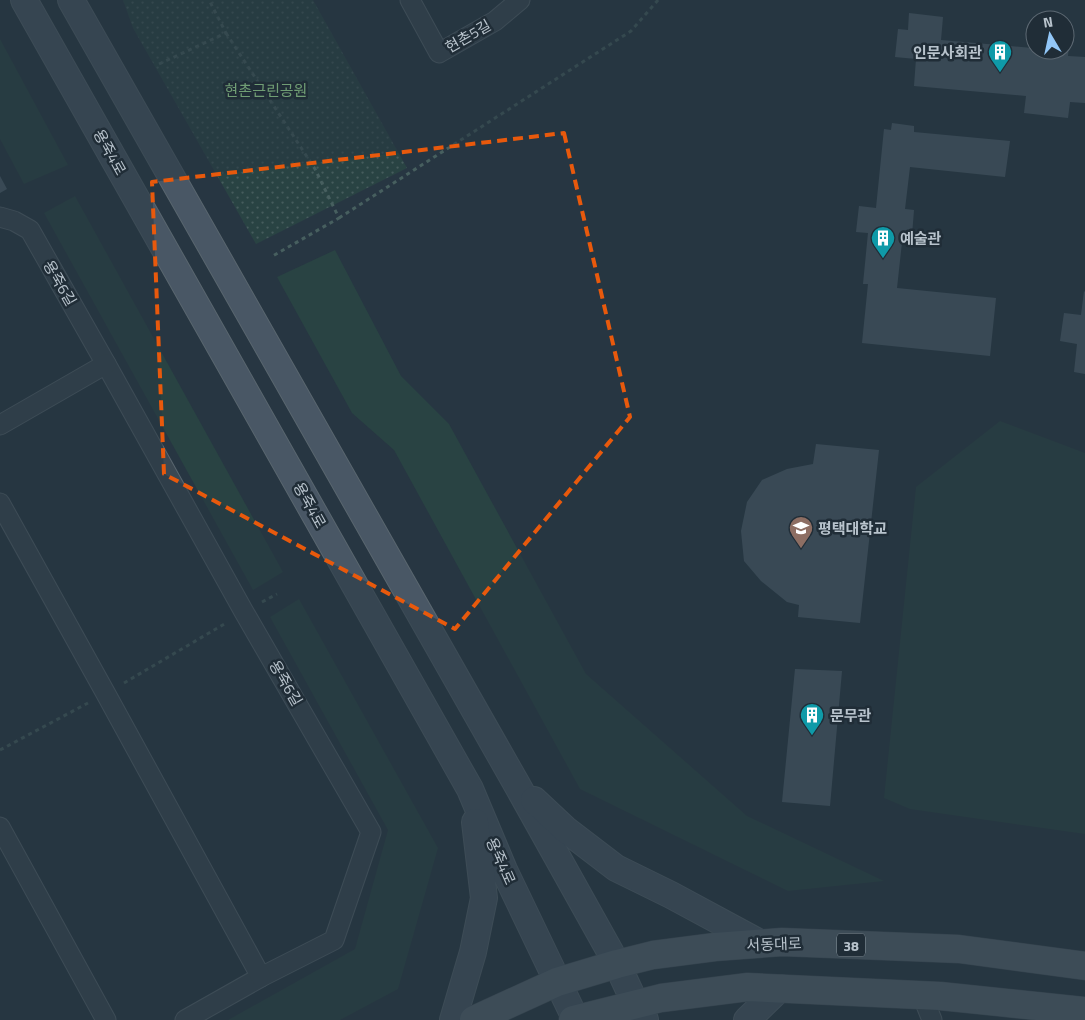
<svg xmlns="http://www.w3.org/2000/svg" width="1085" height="1020" font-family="'Titillium Web','Noto Sans KR',sans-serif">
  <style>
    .grass { fill: #294343 }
    .park { fill: url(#park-dots) }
    .building { fill: #50616d }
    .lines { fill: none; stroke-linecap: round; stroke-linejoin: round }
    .street-casing { stroke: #59666f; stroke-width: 21 }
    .secondary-casing { stroke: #59666f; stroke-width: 28 }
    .primary-casing { stroke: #45515b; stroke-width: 29 }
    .path { stroke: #475f5f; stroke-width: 3; stroke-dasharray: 4 4; stroke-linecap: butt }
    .street { stroke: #3b4852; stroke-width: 19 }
    .secondary { stroke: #495765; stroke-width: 26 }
    .primary { stroke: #596772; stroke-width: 28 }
    .marked { fill: none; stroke: #e8590c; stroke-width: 4; stroke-dasharray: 10 6; stroke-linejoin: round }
    .labels { text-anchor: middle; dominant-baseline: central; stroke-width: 5; stroke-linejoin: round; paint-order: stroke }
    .shield { fill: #202d37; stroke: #8a969f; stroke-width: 1 }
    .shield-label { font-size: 14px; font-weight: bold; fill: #b8c3cc }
    .street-label { font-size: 15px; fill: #b8c3cc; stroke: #202d37 }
    .poi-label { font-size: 15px; font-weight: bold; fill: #b8c3cc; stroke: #202d37; text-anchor: start }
    .park-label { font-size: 15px; fill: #709d74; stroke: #202d37 }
  </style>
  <defs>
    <pattern id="park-dots" width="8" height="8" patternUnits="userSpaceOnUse" patternTransform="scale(1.25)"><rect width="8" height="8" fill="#294343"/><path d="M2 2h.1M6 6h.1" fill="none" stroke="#465c5d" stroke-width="1.8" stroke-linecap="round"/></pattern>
  </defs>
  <rect width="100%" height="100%" fill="#273642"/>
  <g class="grass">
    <polygon points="0,39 68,165 24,184 0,139"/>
    <polygon points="75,196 283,572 253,590 44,213"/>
    <polygon points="335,250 401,376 449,424 586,674 747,816 884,881 788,891 580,789 394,450 352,413 277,277"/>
    <polygon points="1000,421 1085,453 1085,834 910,809 884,798 916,487"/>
    <polygon points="299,599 438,848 398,989 340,1020 228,1020 355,949 388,830 270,617"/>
  </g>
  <polygon class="park" points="123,0 313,0 407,168 256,244 133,28"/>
  <g class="building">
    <polygon points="909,13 943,17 941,40 1032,48 1033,31 1035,32 1035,50 1065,50 1065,34 1070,35 1068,56 1085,57 1085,103 1070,102 1068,118 1024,113 1026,96 914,86 916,59 895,57 898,29 908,30"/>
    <polygon points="892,123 914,126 914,132 1010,141 1005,177 910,167 905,209 914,210 912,235 903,233 897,288 996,298 990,356 862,343 868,284 863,284 868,233 856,232 859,206 876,208 884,129 891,130"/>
    <polygon points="0,176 7,189 0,193"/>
    <polygon points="1084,291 1085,292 1085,374 1074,372 1077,344 1060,341 1064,313 1081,315"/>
    <polygon points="816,444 879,450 860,623 798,617 799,605 787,602 761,581 744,561 741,531 747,502 762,480 787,469 813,464"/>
    <polygon points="795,669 842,671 830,806 782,802"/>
  </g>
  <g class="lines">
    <g class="street-casing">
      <g id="street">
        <polyline points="410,0 439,53 495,21 520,0"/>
        <polyline points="0,217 14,221 30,230 106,364 244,612 371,832 334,940 261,977 185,1020"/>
        <polyline points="0,425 106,364"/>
        <polyline points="0,503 106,694 261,977"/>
        <polyline points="0,827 106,1020"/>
        <polyline points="922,995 932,1020"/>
      </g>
    </g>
    <g class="secondary-casing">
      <g id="secondary">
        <polyline points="24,0 470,789 504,870 576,1020"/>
        <polyline points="71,0 516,783 617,964 636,1005 645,1020"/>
        <polyline points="534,800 565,829 616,868 671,895 760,943"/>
        <polyline points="453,1020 473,952 484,898 475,822"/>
        <polyline points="747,1020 780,988"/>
      </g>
    </g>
    <g class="primary-casing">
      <g id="primary">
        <polyline points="474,1020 557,982 617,964 653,955 715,947 782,942 959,949 1085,966"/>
        <polyline points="573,1020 661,998 748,987 940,996 1085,1011"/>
      </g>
    </g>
    <g class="path">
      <polyline points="226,33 315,169 339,218 271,257"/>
      <polyline points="159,64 226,33 209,0"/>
      <polyline points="339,218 631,31 658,0"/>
      <polyline points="262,602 277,594"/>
      <polyline points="124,683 226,623"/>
      <polyline points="0,750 88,703"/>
    </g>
    <use href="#street" class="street"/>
    <use href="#secondary" class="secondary"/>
    <use href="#primary" class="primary"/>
  </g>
  <path d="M0 0H1085V1020H0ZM564 133 630 417 455 629 164 474 152 182Z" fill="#273642" fill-opacity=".55" fill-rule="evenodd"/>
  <path class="marked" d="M564 133 630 417 455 629 164 474 152 182Z"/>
  <defs>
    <g id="building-pin" transform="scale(1.25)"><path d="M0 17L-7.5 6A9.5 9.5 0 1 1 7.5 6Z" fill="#0f9aa8" stroke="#202d37"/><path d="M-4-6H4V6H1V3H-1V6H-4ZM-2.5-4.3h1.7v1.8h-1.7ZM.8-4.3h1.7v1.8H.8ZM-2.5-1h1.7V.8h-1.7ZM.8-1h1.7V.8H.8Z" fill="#fff"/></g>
    <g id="university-pin" transform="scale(1.25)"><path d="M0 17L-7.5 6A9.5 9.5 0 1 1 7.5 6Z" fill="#8d6e63" stroke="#202d37"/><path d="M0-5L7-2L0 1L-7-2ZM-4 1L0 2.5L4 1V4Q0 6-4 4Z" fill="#fff"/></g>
  </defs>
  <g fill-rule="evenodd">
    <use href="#building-pin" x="1000" y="52"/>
    <use href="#building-pin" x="883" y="238"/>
    <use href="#university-pin" x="801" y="528"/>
    <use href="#building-pin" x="812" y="715"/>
  </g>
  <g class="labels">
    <rect class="shield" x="837" y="933.5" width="28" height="23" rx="4"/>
    <g class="shield-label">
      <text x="851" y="945">38</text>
    </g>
    <g class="street-label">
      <text transform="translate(468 36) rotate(-30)">현촌5길</text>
      <text transform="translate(110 152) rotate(61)">용죽4로</text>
      <text transform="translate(60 283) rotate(60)">용죽6길</text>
      <text transform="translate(310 505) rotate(61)">용죽4로</text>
      <text transform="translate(286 683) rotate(60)">용죽6길</text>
      <text transform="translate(501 861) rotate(66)">용죽4로</text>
      <text transform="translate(774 944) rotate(-2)">서동대로</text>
    </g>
    <g class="poi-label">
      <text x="982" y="52" text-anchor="end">인문사회관</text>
      <text x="900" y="238">예술관</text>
      <text x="818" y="528">평택대학교</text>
      <text x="830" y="715">문무관</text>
    </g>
    <g class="park-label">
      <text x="266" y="90">현촌근린공원</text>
    </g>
  </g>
  <g transform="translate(1050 35) rotate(351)"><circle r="24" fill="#202d37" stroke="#5d6973"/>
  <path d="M0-4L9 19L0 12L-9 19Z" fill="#92c7f8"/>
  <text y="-8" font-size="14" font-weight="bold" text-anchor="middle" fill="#b8c3cc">N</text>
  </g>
</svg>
